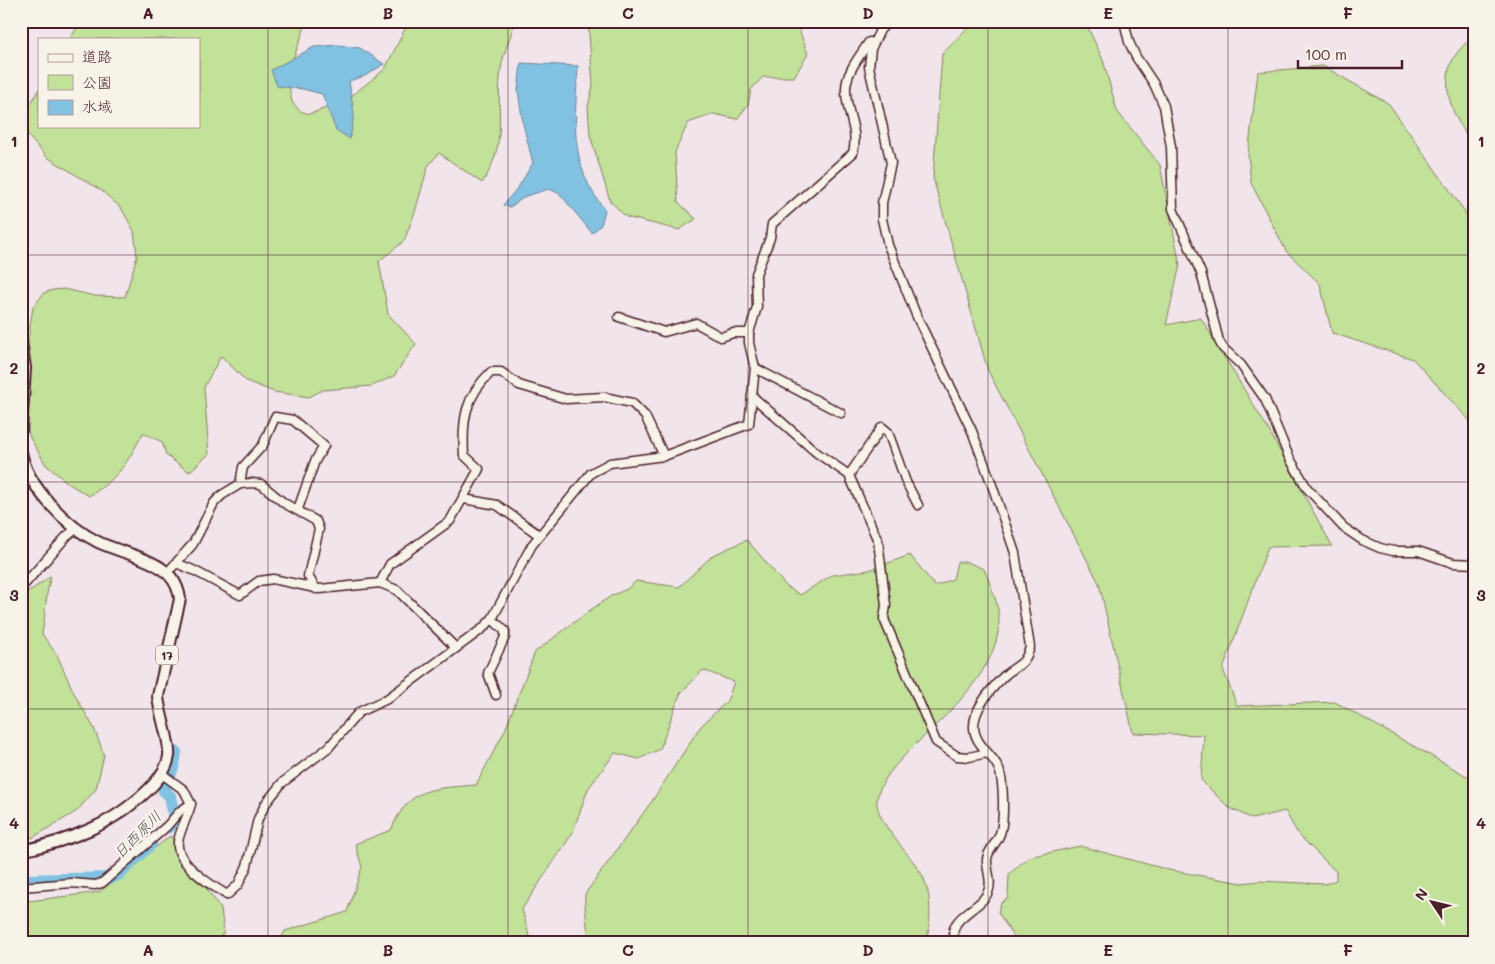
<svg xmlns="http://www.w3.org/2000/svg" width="1495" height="964" font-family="Mali,'Klee One',sans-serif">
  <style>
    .green { fill: #c2e199; stroke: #868062 }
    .water { fill: #81c2e2; stroke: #6b8199 }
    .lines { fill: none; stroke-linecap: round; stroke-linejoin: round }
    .river { stroke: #81c2e2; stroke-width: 12 }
    .minor-casing { stroke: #4a1f2b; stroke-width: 11 }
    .major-casing { stroke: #4a1f2b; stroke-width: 14 }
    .minor { stroke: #f7f3e8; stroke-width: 8 }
    .major { stroke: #f7f3e8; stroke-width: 10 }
    .grid { fill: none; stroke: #4a1f2b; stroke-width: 1; stroke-opacity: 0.55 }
    .labels { text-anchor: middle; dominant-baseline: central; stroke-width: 5; stroke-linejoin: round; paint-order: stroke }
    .shield { fill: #f7f3e8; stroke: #7e5f64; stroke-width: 1 }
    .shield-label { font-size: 12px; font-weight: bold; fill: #4a1f2b }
    .water-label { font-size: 15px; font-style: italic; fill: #5a5062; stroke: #f7f3e8 }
    .neatline { fill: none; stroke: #4a1f2b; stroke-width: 2 }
    .grid-label { font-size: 16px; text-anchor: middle; font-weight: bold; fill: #4a1f2b }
  </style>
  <rect width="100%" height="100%" fill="#f1e5eb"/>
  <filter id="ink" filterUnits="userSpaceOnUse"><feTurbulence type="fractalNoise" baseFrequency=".02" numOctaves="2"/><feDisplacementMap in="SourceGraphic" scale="10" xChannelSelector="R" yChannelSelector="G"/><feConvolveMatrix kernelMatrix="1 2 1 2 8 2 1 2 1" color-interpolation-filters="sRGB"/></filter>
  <g filter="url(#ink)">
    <g class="green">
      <path d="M81 21H307L287 76 292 102 300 111 309 114 344 102 385 69 409 21H510L513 28C509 41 503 55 501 69 495 112 509 143 482 183L439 153 428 166 415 212 404 241 379 261 388 314 416 344 394 376 372 386 323 390 309 397 274 392 246 381 221 356 204 387 209 454 189 472 166 455 162 442 143 433C128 462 118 479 89 496L69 484 46 465 30 438 24 415 25 358 33 307 44 293 53 290 64 289 95 296 125 297 137 256 134 231 121 208 102 191 47 157 28 136 25 114 39 89V126H199V39H70Z"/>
      <polygon points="588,21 796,21 808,54 794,77 763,77 751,90 748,105 737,119 714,114 688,123 675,152 678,202 696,219 679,230 626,217 610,201 590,135 588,107 593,85"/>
      <polygon points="974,21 1085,21 1103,60 1117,111 1160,165 1180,265 1166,325 1201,318 1268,429 1332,546 1268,547 1223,669 1237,706 1335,702 1474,780 1474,943 1017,943 998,912 1001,903 1008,898 1009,874 1029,857 1080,846 1169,870 1242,883 1259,881 1325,884 1336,880 1336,872 1298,834 1285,811 1252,819 1228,807 1201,780 1204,735 1133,733 1099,583 988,371 933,178 942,54"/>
      <path d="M1474 38V144C1453 120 1436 81 1457 53 1462 47 1466 41 1474 38Z"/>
      <polygon points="1323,66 1389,104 1463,209 1474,230 1474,435 1469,420 1413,359 1332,333 1320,284 1286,251 1251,183 1248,154 1258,72"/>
      <path d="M747 540 786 586 800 595 832 575 869 570 910 555 935 586 953 579 957 562H967L984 569C990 584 999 604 999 620 1000 667 949 713 917 743 903 757 884 775 878 794 869 820 915 856 924 879 932 898 931 923 926 943L588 941C588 925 584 910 585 894L652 801 700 727 727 701 734 682 703 670 680 694 660 749 639 759 615 753 588 789 572 834 522 909 531 943H278L285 931 347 912 362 867 355 844 391 830C410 785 433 789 476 785L505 730 535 652 589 611 611 596 627 589 636 581 679 587 713 555Z"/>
      <path d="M51 576C45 595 46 614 42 634L57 655 74 693 94 728 104 755 96 789 77 811 32 838H21V597Z"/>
      <polygon points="170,836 221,909 224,932 216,943 21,943 21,902 99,892"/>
    </g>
    <g class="water">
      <polygon points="338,45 360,48 384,64 365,76 349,81 354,114 350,139 336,130 322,94 303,89 277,86 271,70 314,47"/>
      <path d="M521 63 578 66C575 121 568 164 605 210L601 225 592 233 560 194 549 189 526 196 510 207 503 205 519 186 533 163 523 124 518 91Z"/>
    </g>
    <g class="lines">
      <g class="river">
        <polyline points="169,827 175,821 170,796 164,791 174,765 176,752"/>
        <polyline points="21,880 112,878 121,873 151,844"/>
      </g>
      <g class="minor-casing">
        <g id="minor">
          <path d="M888 21 880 30 871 49 869 67 891 163 882 203V219L888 245 917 317 972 431 991 482 1015 553 1030 647C1024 668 1016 664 1003 677 991 689 975 708 974 725 973 743 991 753 998 767 1004 779 1005 824 999 836 996 844 988 850 987 859 986 869 992 879 989 889 984 910 943 916 956 943"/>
          <polyline points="1124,21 1129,42 1136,57 1154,84 1164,106 1171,147 1173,209 1201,273 1219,341 1223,348 1241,365 1265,399 1289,457 1307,488 1343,527 1362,540 1380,548 1393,551 1418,551 1453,563 1474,564"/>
          <polyline points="619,317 664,332 696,323 721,337 733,333 749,333"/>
          <polyline points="755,368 841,413"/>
          <polyline points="752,396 817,453 849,475 878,541 886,605 884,619 936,742 957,756 969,757 987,753"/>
          <polyline points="849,475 882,427 888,432 906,482 918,505"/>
          <polyline points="240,484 243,467 263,445 275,417 293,420 324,446 315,461 298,509"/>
          <polyline points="464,499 497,505 539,535"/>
          <polyline points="176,563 193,570 240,595 259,581 273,579 320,589 380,583 397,590 456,648"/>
          <polyline points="168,572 193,544 214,503 222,495 240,484 252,483 261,484 284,503 316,521 319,529 308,576 316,589"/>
          <path d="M380 583 390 564 450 521 479 469 464 455C462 419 465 397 491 372H501L519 385 566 399 604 397 632 403 645 416 664 456"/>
          <polyline points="21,588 67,536 76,529"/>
          <polyline points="492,619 505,631 505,637 488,673 496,695"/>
          <path d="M162 774 184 790 191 804C188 817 180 829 178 842 175 863 211 885 227 895L238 885 247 866 258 819 266 803 282 783 329 747 359 712 387 699 482 629 492 619 532 545 591 473 610 463 664 456 749 424 755 368 749 343V333L757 307 756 274 770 238 772 224 853 153C859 130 846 113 846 91 845 73 860 56 869 42L873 43"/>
          <polyline points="21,887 72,883 95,885 102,883 167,826 180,811 191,804"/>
        </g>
      </g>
      <g class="major-casing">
        <g id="major">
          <polyline points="21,341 25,368 21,430"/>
          <path d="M21 452C27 486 67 527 98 542 129 557 175 559 180 599L158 696C159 713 171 743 169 756 165 785 116 818 91 829 69 839 45 846 21 851"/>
        </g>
      </g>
      <use href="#minor" class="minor"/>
      <use href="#major" class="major"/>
    </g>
  </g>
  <path class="grid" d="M268 21V943M508 21V943M748 21V943M988 21V943M1228 21V943M21 255H1474M21 482H1474M21 709H1474"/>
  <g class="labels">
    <rect class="shield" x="156" y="645.5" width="22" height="19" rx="4"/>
    <g class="shield-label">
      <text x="167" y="655">17</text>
    </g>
    <g class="water-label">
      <text transform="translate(137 834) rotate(-45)">日西原川</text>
    </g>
  </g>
  <rect width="1495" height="964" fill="none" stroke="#f7f3e8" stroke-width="55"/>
  <rect x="38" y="38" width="162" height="90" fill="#f7f3e8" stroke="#b29e9c"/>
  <rect x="48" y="54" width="25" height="8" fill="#f7f3e8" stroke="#b29e9c"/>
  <text x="82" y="62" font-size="15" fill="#4a1f2b">道路</text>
  <rect x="48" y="75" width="25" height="15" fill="#c2e199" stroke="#b29e9c"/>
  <text x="82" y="88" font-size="15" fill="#4a1f2b">公園</text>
  <rect x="48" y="100" width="25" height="15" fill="#81c2e2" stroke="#b29e9c"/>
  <text x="82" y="112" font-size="15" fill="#4a1f2b">水域</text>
  <g transform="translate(1432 902) rotate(305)" stroke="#f7f3e8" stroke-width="4" paint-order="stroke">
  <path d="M0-4L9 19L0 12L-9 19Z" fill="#4a1f2b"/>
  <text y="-8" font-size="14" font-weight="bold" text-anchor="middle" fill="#4a1f2b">N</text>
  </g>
  <path d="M1298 60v8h104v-8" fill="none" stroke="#4a1f2b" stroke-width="2.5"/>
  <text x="1305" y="60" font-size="15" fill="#4a1f2b" stroke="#f7f3e8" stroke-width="4" paint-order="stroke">100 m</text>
  <rect x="28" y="28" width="1440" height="908" class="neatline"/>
  <g class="grid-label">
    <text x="148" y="19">A</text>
    <text x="388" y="19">B</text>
    <text x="628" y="19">C</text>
    <text x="868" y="19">D</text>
    <text x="1108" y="19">E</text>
    <text x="1348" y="19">F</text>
    <text x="14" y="147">1</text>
    <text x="1481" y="147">1</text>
    <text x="14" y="374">2</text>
    <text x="1481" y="374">2</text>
    <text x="14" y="601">3</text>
    <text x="1481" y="601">3</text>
    <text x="14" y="829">4</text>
    <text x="1481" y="829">4</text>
    <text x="148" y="956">A</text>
    <text x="388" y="956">B</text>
    <text x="628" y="956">C</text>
    <text x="868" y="956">D</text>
    <text x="1108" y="956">E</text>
    <text x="1348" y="956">F</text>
  </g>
</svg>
